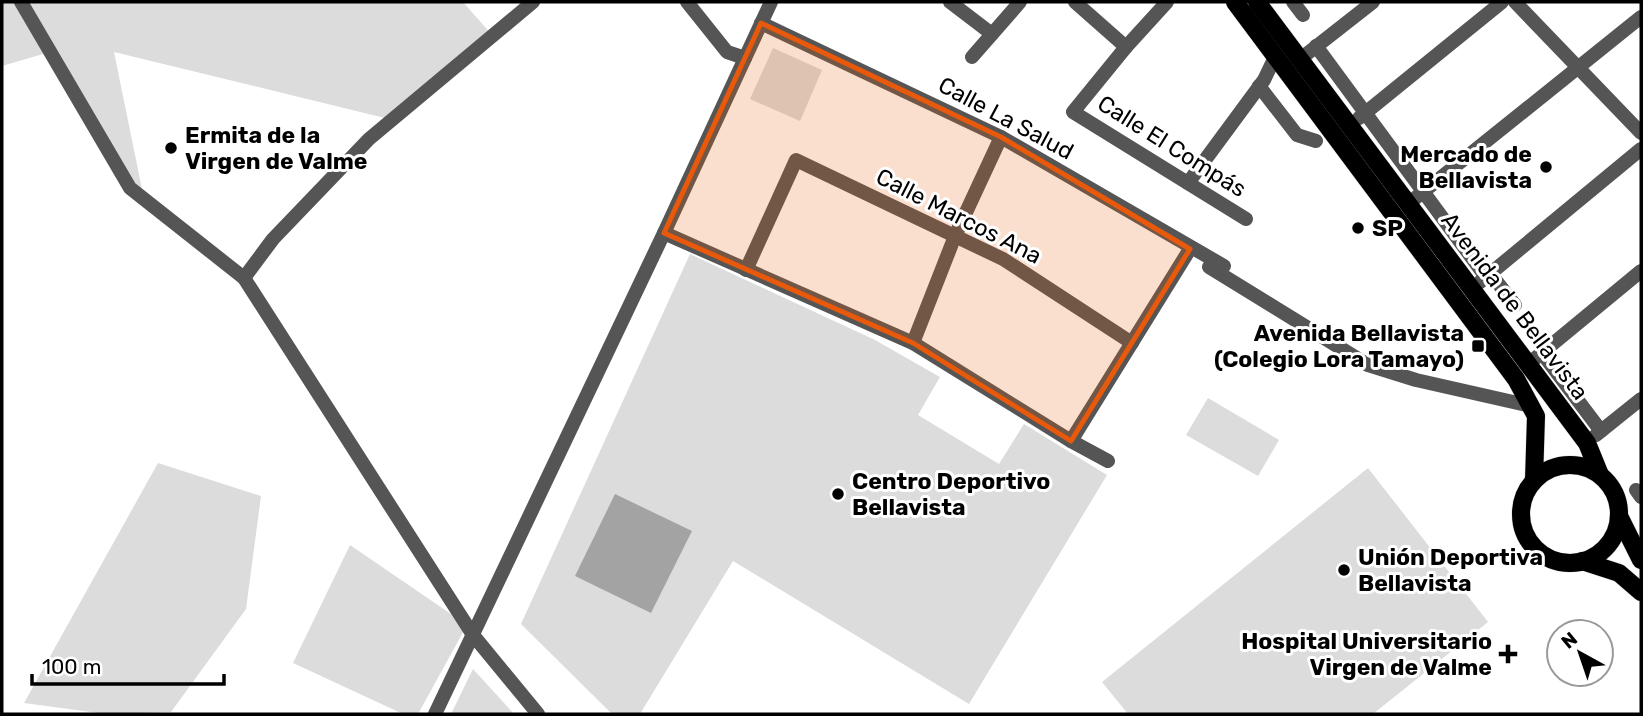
<svg xmlns="http://www.w3.org/2000/svg" width="1643" height="716" font-family="Rubik,sans-serif">
  <style>
    .green { fill: #dcdcdc }
    .water { fill: #a3a3a3 }
    .lines { fill: none; stroke-linecap: round; stroke-linejoin: round }
    .major-casing { stroke: #dbdbdb; stroke-width: 19 }
    .minor { stroke: #555; stroke-width: 14 }
    .major { stroke: #000; stroke-width: 18 }
    .marked { fill: #e8590c; fill-opacity: 0.2; stroke: #e8590c; stroke-width: 5; stroke-linejoin: round }
    .poi-dot { fill: #000; stroke: #fff; stroke-width: 2.5 }
    .labels { text-anchor: middle; dominant-baseline: central; stroke-width: 6; stroke-linejoin: round; paint-order: stroke }
    .street-label { font-size: 23px; fill: #000; stroke: #fff }
    .poi-label { font-size: 23px; font-weight: bold; fill: #000; stroke: #fff; text-anchor: start }
  </style>
  <rect width="100%" height="100%" fill="#fff"/>
  <g class="green">
    <polygon points="2,2 463,2 493,36 393,120 114,52 144,199 50,52 2,66"/>
    <polygon points="773,48 822,70 800,121 750,99"/>
    <polygon points="690,254 875,340 940,377 918,415 999,464 1024,424 1107,475 969,704 733,561 640,714 612,714 521,624"/>
    <polygon points="1208,398 1279,440 1258,476 1186,435"/>
    <polygon points="158,463 261,496 246,609 171,712 106,714 24,703"/>
    <polygon points="1368,468 1488,622 1373,714 1128,714 1102,682"/>
    <polygon points="350,545 467,625 418,714 403,714 293,663"/>
    <polygon points="473,669 514,714 451,714"/>
  </g>
  <polygon class="water" points="615,494 692,531 651,613 575,576"/>
  <g class="lines">
    <g class="major-casing">
      <g id="major">
        <polyline points="1235,2 1516,379 1536,416 1534,480"/>
        <polyline points="1257,2 1587,443 1600,475"/>
        <circle cx="1570" cy="514" r="49"/>
        <polyline points="1619,516 1641,560"/>
        <polyline points="1582,561 1619,573 1641,592"/>
      </g>
    </g>
    <g class="minor">
      <polyline points="21,2 130,188 244,278 473,635 538,714"/>
      <polyline points="687,2 727,52 745,58"/>
      <polyline points="950,2 992,34"/>
      <polyline points="1075,2 1126,47"/>
      <polyline points="1167,2 1126,47 1073,112 1246,219"/>
      <polyline points="1293,2 1303,15"/>
      <polyline points="1515,2 1641,133"/>
      <polyline points="761,23 1001,137 1224,266"/>
      <polyline points="1316,46 1486,277"/>
      <polyline points="972,57 1020,2"/>
      <polyline points="1299,60 1373,2"/>
      <polyline points="1259,86 1297,135 1316,141"/>
      <polyline points="1359,118 1502,2"/>
      <polyline points="1188,183 1264,80 1276,55"/>
      <polyline points="1408,204 1641,17"/>
      <polyline points="664,233 913,343 1071,441 1108,461"/>
      <polyline points="1209,267 1368,365 1416,380 1531,406"/>
      <polyline points="746,270 796,160 1003,259 1132,343"/>
      <polyline points="1490,273 1515,305"/>
      <polyline points="244,278 273,239 369,139 533,2"/>
      <polyline points="1480,282 1641,149"/>
      <polyline points="913,343 955,236 1001,137"/>
      <polyline points="1542,353 1601,431"/>
      <polyline points="1527,365 1641,271"/>
      <polyline points="1596,435 1641,399"/>
      <polyline points="1071,441 1190,249"/>
      <polyline points="1636,490 1641,497"/>
      <polyline points="435,714 664,233 771,2"/>
    </g>
    <use href="#major" class="major"/>
  </g>
  <path class="marked" d="M761 23 1001 137 1190 249 1071 441 913 343 664 233Z"/>
  <g class="poi-dot">
    <circle cx="171" cy="148" r="7"/>
    <circle cx="1546" cy="167" r="7"/>
    <circle cx="1358" cy="228" r="7"/>
    <rect x="1471" y="339" width="14" height="14" rx="3.5"/>
    <circle cx="838" cy="494" r="7"/>
    <circle cx="1344" cy="570" r="7"/>
    <path d="M1504.5 643.5h7v7h7v7h-7v7h-7v-7h-7v-7h7z"/>
  </g>
  <g class="labels">
    <g class="street-label">
      <text transform="translate(1006 118) rotate(28)">Calle La Salud</text>
      <text transform="translate(1172 146) rotate(32)">Calle El Compás</text>
      <text transform="translate(959 216) rotate(27)">Calle Marcos Ana</text>
      <text transform="translate(1515 306) rotate(53)">Avenida de Bellavista</text>
    </g>
    <g class="poi-label">
      <text x="185" y="135">Ermita de la<tspan x="185" dy="26">Virgen de Valme</tspan></text>
      <text x="1532" y="154" text-anchor="end">Mercado de<tspan x="1532" dy="26">Bellavista</tspan></text>
      <text x="1372" y="228">SP</text>
      <text x="1464" y="333" text-anchor="end">Avenida Bellavista<tspan x="1464" dy="26">(Colegio Lora Tamayo)</tspan></text>
      <text x="852" y="481">Centro Deportivo<tspan x="852" dy="26">Bellavista</tspan></text>
      <text x="1358" y="557">Unión Deportiva<tspan x="1358" dy="26">Bellavista</tspan></text>
      <text x="1492" y="641" text-anchor="end">Hospital Universitario<tspan x="1492" dy="26">Virgen de Valme</tspan></text>
    </g>
  </g>
  <rect width="1643" height="716" fill="none" stroke="#000000" stroke-width="7"/>
  <g transform="translate(1580 653) rotate(320)"><circle r="33" fill="#ffffff" stroke="#999999" stroke-width="2"/>
  <path d="M0-5L12 26L0 18L-12 26Z" fill="#000000"/>
  <text y="-10" font-size="19" font-weight="bold" text-anchor="middle" fill="#000000">N</text>
  </g>
  <path d="M32 674v10h192v-10" fill="none" stroke="#000000" stroke-width="3.5"/>
  <text x="42" y="674" font-size="21" fill="#000000" stroke="#ffffff" stroke-width="5" paint-order="stroke">100 m</text>
</svg>
